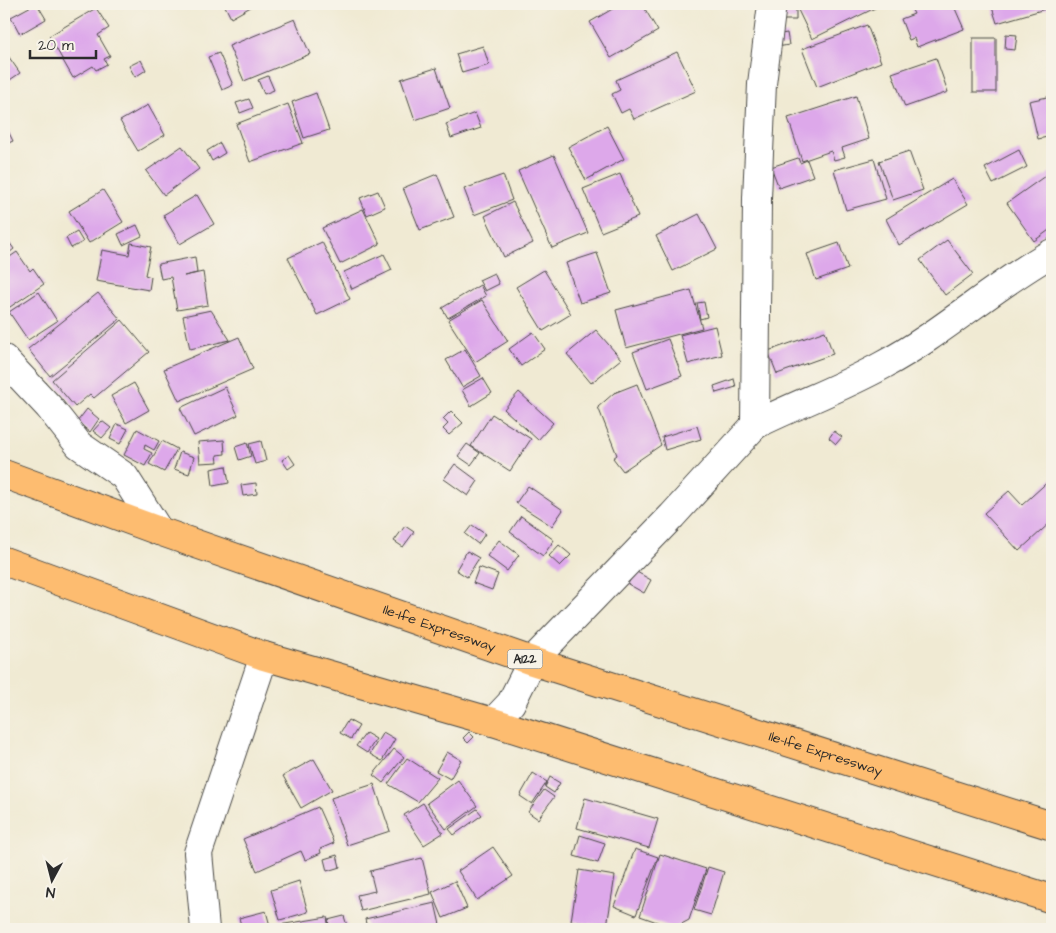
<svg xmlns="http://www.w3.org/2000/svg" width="1056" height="933" font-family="'Architects Daughter',sans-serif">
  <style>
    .building { fill: #dda8ea }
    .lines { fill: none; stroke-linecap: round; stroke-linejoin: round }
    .minor-casing { stroke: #494844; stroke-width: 30 }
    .highway-casing { stroke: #494844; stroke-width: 30 }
    .minor { stroke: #fff; stroke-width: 28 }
    .highway { stroke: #fdbc70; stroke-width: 28 }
    .labels { text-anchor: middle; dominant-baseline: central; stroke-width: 4; stroke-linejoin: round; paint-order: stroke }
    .shield { fill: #f7f3e8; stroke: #686764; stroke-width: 1 }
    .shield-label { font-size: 12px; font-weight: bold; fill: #2b2b2b }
    .street-label { font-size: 14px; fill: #2b2b2b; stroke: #f7f3e8 }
  </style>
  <rect width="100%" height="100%" fill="#f7f3e8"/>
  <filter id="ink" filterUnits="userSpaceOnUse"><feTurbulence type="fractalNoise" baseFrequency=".02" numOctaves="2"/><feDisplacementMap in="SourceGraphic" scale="10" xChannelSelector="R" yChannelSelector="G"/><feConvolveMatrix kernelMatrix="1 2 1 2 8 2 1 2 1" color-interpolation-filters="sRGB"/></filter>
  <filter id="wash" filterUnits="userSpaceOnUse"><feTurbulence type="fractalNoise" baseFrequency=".0096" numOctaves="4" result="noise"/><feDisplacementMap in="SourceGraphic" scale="20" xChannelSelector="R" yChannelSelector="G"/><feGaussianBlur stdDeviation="1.12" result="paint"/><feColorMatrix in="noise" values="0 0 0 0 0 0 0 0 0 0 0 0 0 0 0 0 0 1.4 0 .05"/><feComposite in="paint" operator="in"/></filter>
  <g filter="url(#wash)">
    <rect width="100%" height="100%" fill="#f0ead3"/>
    <g id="blocks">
      <g class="building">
        <polygon points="35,4 37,4 46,19 20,34 11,17"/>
        <polygon points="224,4 256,4 231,18"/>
        <polygon points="372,4 388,4 375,10"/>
        <polygon points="621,4 642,4 658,31 611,58 590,22"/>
        <polygon points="804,4 875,4 877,7 812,39 798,10 805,6"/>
        <polygon points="928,4 953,4 964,29 917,47 914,38 909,40 901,19 914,14 912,10"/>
        <polygon points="991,4 1052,4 1052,7 997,23"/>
        <polygon points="782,6 796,6 796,20 783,20"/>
        <polygon points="96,8 109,28 98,35 110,56 104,59 107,64 96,70 93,66 73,78 49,36"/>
        <polygon points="295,19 310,54 244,81 229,46"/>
        <polygon points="867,25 881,62 817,87 802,49"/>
        <polygon points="787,33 789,45 777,47 775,35"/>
        <polygon points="1006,34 1017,35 1015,50 1005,49"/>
        <rect x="973" y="38" width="23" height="54"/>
        <polygon points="483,46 489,65 462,73 456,54"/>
        <polygon points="4,50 20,73 4,84"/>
        <polygon points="677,52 696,91 634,119 629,109 621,113 612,94 620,90 616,80"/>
        <polygon points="219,53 233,85 222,90 208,57"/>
        <polygon points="936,58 948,92 905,107 892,73"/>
        <polygon points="141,60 146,70 135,77 129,66"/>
        <polygon points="436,68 450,108 415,120 401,79"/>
        <polygon points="268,76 274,90 264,94 258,80"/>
        <polygon points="316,93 329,130 304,138 292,102"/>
        <polygon points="856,96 869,139 842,148 845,157 834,160 831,151 802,161 788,118"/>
        <polygon points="1052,96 1052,136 1038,139 1029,101"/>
        <polygon points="249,99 253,108 240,113 236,103"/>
        <polygon points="288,104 303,143 250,162 236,124"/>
        <polygon points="148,105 165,135 138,151 120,121"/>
        <polygon points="475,113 481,128 451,138 446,124"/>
        <polygon points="5,125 13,141 4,145 4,126"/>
        <polygon points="607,126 624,159 586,180 568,147"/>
        <polygon points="220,143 225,153 212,161 207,151"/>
        <polygon points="182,146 199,169 164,195 146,171"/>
        <polygon points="1019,150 1027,167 993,184 985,168"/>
        <polygon points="909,151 923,190 893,200 879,161"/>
        <polygon points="554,155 588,233 552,248 518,171"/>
        <polygon points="798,158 800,163 807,160 813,176 779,188 771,167"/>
        <polygon points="874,159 886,199 846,210 834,170"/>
        <polygon points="1052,171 1052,228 1034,241 1007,203"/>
        <polygon points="437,174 454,217 420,230 403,188"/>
        <polygon points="620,174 638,217 601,232 583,189"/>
        <polygon points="503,175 512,200 474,215 464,189"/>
        <polygon points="952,179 968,204 899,245 886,219"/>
        <polygon points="103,190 123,222 89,243 69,211"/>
        <polygon points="378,191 385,207 367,215 360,198"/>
        <polygon points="197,195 214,224 180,244 163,215"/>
        <polygon points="513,202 533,243 504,257 485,216"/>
        <polygon points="363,209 380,244 340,264 322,228"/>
        <polygon points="699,214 717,249 673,271 656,236"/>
        <polygon points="137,225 142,236 123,245 118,234"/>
        <polygon points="77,232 83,242 71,248 66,238"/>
        <polygon points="4,235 14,249 4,257"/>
        <polygon points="947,240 973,274 945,295 920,260"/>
        <polygon points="322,242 350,299 317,315 288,258"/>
        <polygon points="131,243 151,247 145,275 151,277 149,290 96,281 102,250 129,255"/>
        <polygon points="839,243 848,269 816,280 807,254"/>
        <polygon points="17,252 30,271 33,268 44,284 4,311 4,261"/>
        <polygon points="597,253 611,293 580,303 566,263"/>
        <polygon points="384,254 392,270 352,289 344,272"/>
        <polygon points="195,257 197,273 184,276 203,272 208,305 177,310 171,277 161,279 158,264"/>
        <polygon points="544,270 571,314 543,331 516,287"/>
        <polygon points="494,273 499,284 485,291 479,280"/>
        <polygon points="480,285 486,296 448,318 442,308"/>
        <polygon points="691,290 702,328 626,348 616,310"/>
        <polygon points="39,292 57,321 28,340 9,312"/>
        <polygon points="98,293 120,319 50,376 28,349"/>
        <polygon points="482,300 508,341 475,362 448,320"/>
        <polygon points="704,302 707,317 700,319 697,303"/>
        <polygon points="211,310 230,340 190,349 183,316"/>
        <polygon points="122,320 149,352 94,398 90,394 75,407 52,380"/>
        <polygon points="715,326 722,355 688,364 680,335"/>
        <polygon points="596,330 621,359 591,383 567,354"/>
        <polygon points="825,331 833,354 777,374 768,351"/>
        <polygon points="533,332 545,349 521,366 509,349"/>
        <polygon points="239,337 253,369 179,401 164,369"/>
        <polygon points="668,339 682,376 647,389 633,352"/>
        <polygon points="465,349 481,376 462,387 446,360"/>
        <polygon points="483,378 492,393 471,406 462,390"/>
        <polygon points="734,379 736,387 716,393 714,386"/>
        <polygon points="134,383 149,410 126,423 111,396"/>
        <polygon points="637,384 661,445 623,471 613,458 617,455 598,407 614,393"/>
        <polygon points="225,387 238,415 194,436 180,408"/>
        <polygon points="519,392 553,423 538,440 504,409"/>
        <polygon points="87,409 99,419 90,432 77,422"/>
        <polygon points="451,411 463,423 449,435 443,429 448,424 443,419"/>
        <polygon points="492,414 531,439 510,471 471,446"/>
        <polygon points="102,421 111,428 102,438 93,431"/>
        <polygon points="117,424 128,429 120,444 110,439"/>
        <polygon points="697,426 701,439 665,450 662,437"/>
        <polygon points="137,429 159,441 154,450 145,445 144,449 152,453 145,466 124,455"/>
        <polygon points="834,431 842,437 836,444 829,438"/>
        <polygon points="224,440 225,454 217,455 218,462 200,463 198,442"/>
        <polygon points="162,441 177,449 164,472 149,464"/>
        <polygon points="261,441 266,461 255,464 249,444"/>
        <polygon points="247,443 251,456 239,460 235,447"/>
        <polygon points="467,444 480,453 471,465 458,456"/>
        <polygon points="180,452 194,457 189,474 174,469"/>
        <polygon points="289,455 295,464 288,469 282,460"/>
        <polygon points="455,464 478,481 468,496 444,479"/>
        <polygon points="226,466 229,483 213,486 211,469"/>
        <polygon points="1052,478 1052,521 1019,551 984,513 1009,491 1022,505"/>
        <polygon points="256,483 257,494 243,496 241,485"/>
        <polygon points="528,486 563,510 552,526 516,503"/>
        <polygon points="521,516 554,540 543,556 510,532"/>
        <polygon points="472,525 485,534 478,544 465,534"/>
        <polygon points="405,526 414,532 403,547 394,541"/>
        <polygon points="499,540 519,555 507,571 487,556"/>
        <polygon points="559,545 571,555 560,566 549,556"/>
        <polygon points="467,551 479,558 467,577 456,570"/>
        <polygon points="479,567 498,574 492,590 473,583"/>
        <polygon points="635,571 651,580 644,593 628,584"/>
        <polygon points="348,720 359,726 351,739 340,733"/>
        <polygon points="383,732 395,739 382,761 370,754"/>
        <polygon points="469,732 474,737 468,743 463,738"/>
        <polygon points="366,733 376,739 367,753 356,746"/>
        <polygon points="394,749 404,757 383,783 373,775"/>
        <polygon points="447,752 461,760 450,779 436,771"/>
        <polygon points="407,758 438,778 418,802 388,784"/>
        <polygon points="314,759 332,790 301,808 283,776"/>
        <polygon points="533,773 547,782 532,804 520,796"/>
        <polygon points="550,777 560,783 554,793 545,787"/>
        <polygon points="458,780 477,806 446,829 427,803"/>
        <polygon points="374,784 390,831 347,845 331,798"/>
        <polygon points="544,790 554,797 538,819 528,812"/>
        <polygon points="585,798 658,819 649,848 577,828"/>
        <polygon points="423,803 443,833 424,845 404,815"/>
        <polygon points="318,807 334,843 320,849 321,853 305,860 301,851 257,871 243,839"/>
        <polygon points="477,809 482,815 454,835 449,829"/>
        <polygon points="580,835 605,843 598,863 574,856"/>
        <polygon points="493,847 513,876 477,900 458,871"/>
        <polygon points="635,849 658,857 636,915 614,906"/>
        <polygon points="660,854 706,869 689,920 674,928 640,916"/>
        <polygon points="337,855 340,867 327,871 324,859"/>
        <polygon points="422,858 431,894 361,911 357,895 375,891 370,871"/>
        <polygon points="708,867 724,872 711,915 694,910"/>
        <polygon points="579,870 615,876 607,926 571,921"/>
        <polygon points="299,881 308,912 280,920 271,890"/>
        <polygon points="455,881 467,908 443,918 432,892"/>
        <polygon points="435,903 441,929 367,929 365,919"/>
        <polygon points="266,911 270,926 259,929 242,929 239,918"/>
        <polygon points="344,916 348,929 330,929 328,920"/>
        <polygon points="327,917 329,929 279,929 279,925"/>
      </g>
    </g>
  </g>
  <g filter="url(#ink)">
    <use href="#blocks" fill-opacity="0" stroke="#494844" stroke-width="1"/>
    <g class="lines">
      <g class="minor-casing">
        <g id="minor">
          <polyline points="4,359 49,407 79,445 124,476 159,531"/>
          <path d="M755 425C797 404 842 388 883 365 943 333 993 286 1052 253"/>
          <polyline points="493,722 511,703 532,661 672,516 755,425 757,198 762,84 772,4"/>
          <polyline points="205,929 198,853 264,656"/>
        </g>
      </g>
      <g class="highway-casing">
        <g id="highway">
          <path id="s1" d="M4 474 159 531 532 661 1052 826"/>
          <polyline points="4,561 264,656 493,722 1052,899"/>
        </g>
      </g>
      <use href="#minor" class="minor"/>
      <use href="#highway" class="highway"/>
    </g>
  </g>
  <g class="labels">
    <rect class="shield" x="507.5" y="649.5" width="35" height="19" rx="4"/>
    <g class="shield-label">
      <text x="525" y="659">A122</text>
    </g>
    <g class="street-label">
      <text stroke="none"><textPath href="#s1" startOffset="462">Ile-Ife Expressway</textPath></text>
      <text stroke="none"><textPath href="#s1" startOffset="868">Ile-Ife Expressway</textPath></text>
    </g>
  </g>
  <rect width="1056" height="933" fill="none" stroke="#f7f3e8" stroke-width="20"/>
  <g transform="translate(52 880) rotate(187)" stroke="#f7f3e8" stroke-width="4" paint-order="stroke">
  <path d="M0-4L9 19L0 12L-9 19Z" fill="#2b2b2b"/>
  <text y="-8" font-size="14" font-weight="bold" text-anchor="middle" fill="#2b2b2b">N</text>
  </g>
  <path d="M30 50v8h66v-8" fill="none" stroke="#2b2b2b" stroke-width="2.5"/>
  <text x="38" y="50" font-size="15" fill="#2b2b2b" stroke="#f7f3e8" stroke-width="4" paint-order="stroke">20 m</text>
</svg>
